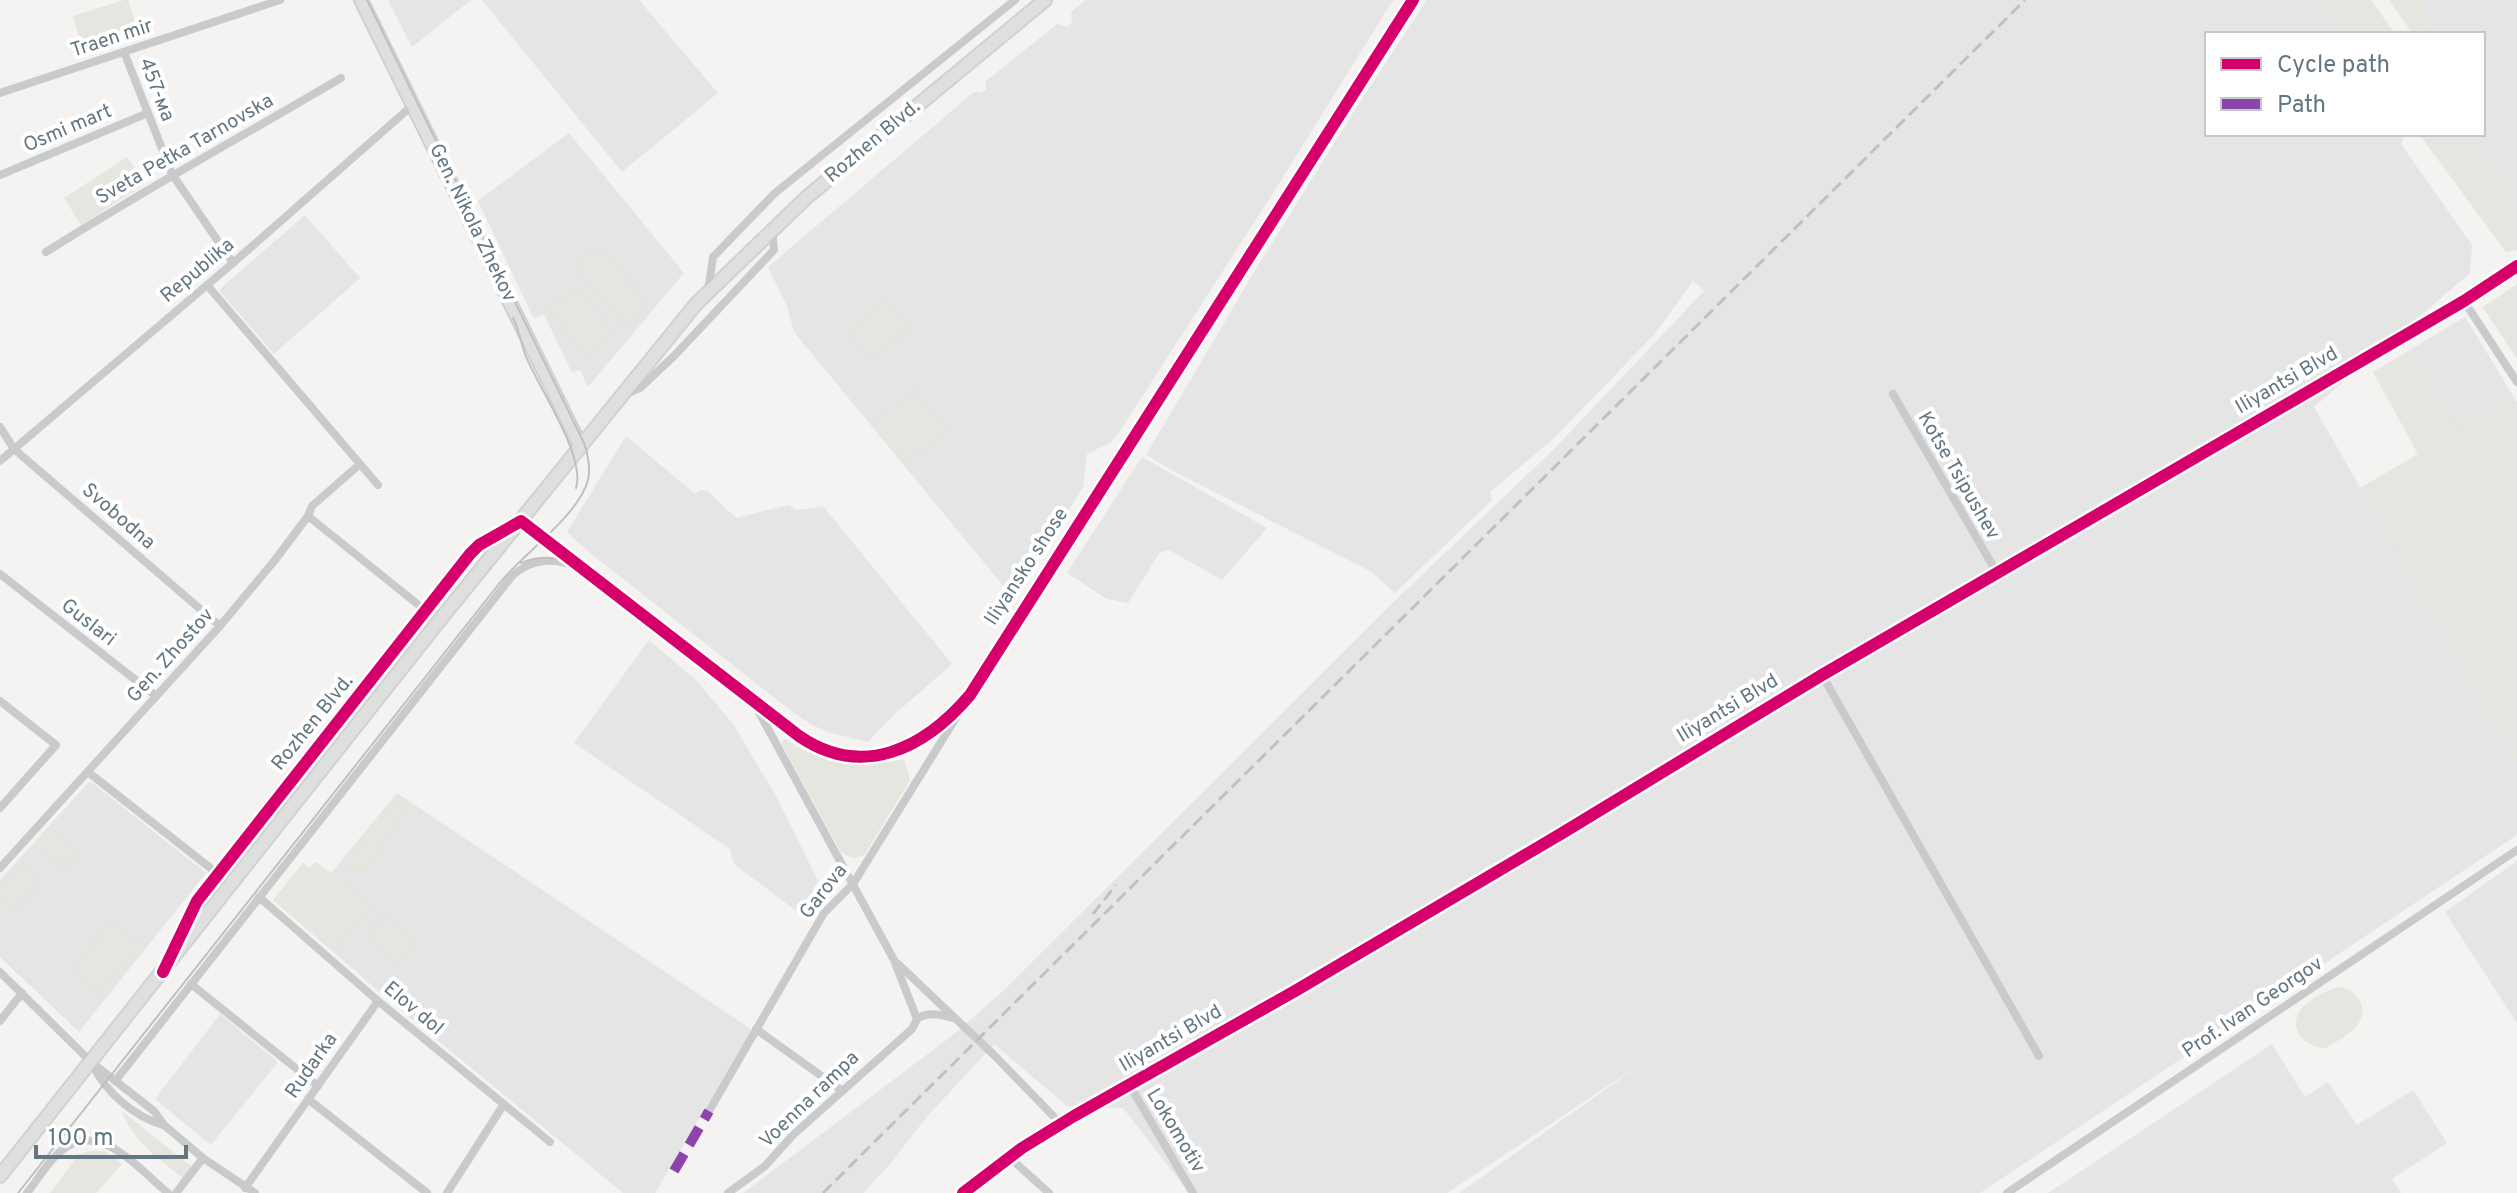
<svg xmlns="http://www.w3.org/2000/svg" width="2517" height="1193" font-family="Overpass,sans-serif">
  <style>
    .built { fill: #e4e5e4 }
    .green { fill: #e4e6df }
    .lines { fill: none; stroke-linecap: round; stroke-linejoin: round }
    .secondary-casing { stroke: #cfd0d0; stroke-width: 16 }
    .primary-casing { stroke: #d1d1d1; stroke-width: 16 }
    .street { stroke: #c9cacb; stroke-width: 8 }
    .secondary { stroke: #dedfdf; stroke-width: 12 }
    .primary { stroke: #dedfdf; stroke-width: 12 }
    .tram { stroke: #bfc1c1; stroke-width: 2 }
    .rail { stroke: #bfc1c1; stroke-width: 3; stroke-dasharray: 12 6; stroke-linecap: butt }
    .quiet { stroke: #8e44ad; stroke-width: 10; stroke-dasharray: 20 10; stroke-linecap: butt }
    .cycleway-casing { stroke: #fff; stroke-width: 17 }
    .cycleway { stroke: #d6006c; stroke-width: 12 }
    .labels { text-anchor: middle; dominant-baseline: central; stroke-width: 8; stroke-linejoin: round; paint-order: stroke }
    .street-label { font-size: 20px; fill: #637782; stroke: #fff }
  </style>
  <rect width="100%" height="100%" fill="#f4f3f1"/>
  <g class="built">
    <polygon points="388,0 471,0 412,47"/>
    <polygon points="482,0 639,0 718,93 622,172"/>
    <polygon points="1085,0 1393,0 1275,190 1120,431 1111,442 1087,454 1083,487 1019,592 1015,593 1005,588 794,332 787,306 768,267 974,92 981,93 986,89 986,81 1057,24 1067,27 1072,23 1071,12"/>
    <polygon points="1427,0 2321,0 2346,34 2207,34 2207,134 2401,134 2404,137 2401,144 2472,245 2470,273 2314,407 2517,760 2517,835 1980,1193 1459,1193 1650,1058 1447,1193 1189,1193 1123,1108 1067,1106 994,1044 925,1119 891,1163 863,1193 743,1193 953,1035 1002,992 1401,595 1553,450 1704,291 1693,281 1654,335 1553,439 1490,492 1492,500 1395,593 1372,572 1175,472 1146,455 1256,269 1358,105"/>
    <polygon points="2422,0 2517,0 2517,204 2467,134 2483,134 2483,34 2434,34"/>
    <polygon points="569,133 684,273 588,387 580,370 572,373 544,314 534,319 478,201"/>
    <polygon points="305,215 360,278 274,354 219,290"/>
    <polygon points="2465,317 2515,399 2459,432 2410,350"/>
    <polygon points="626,436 695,494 701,490 708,491 736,518 788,505 797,510 823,506 952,664 895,714 868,742 831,733 812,725 794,713 590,553 567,532"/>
    <polygon points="1142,457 1267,528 1222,580 1169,550 1160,552 1128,603 1107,599 1067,573"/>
    <polygon points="649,640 697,681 733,724 776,796 818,881 813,889 821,895 807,919 734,864 730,849 574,743"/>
    <polygon points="90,781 206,873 79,1032 0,957 0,880"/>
    <polygon points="397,793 752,1030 655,1193 623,1193 390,1001 273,900 303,863 310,868 316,862 331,873"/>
    <polygon points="2517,861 2517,1023 2445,912"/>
    <polygon points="220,1014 278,1062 211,1145 155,1099"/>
    <polygon points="2272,1044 2305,1097 2328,1082 2357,1125 2413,1090 2447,1143 2392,1179 2401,1193 2048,1193"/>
  </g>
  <g class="green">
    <polygon points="124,0 128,0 137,29 82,46 73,16"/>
    <polygon points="2321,0 2371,0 2395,34 2346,34"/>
    <polygon points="2389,0 2422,0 2434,34 2413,34"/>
    <polygon points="2419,134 2467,134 2517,204 2517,250 2506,252"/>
    <polygon points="127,157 145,184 81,225 64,198"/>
    <polygon points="600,246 649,304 624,325 575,266"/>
    <polygon points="2517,284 2517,359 2483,307"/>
    <polygon points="576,287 615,333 587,356 549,310"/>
    <polygon points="886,300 909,328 872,360 848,332"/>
    <polygon points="2410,350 2459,431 2515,399 2517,402 2517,760 2360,488 2418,454 2373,372"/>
    <polygon points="914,390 947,430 906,463 873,423"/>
    <path d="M785 739C826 766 856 768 904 759L910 780 865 854C855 860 850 858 841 852L781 743Z"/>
    <polygon points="397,798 409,806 361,875 345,863"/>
    <polygon points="52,828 79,852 64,868 37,844"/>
    <polygon points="316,862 372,905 334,952 273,900 303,863 310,868"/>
    <polygon points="25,864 42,881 13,911 0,898 0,890"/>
    <polygon points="383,915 416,942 399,963 366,936"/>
    <polygon points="112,921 141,945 100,994 71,969"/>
    <path d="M2341 987C2350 990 2357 994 2361 1004 2369 1026 2341 1038 2326 1048 2308 1048 2290 1033 2298 1014 2303 1002 2329 988 2341 987Z"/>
    <path d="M122 1111 192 1167 183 1178C158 1158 133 1142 122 1111Z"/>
    <polygon points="92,1151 105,1151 122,1164 96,1193 50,1193 79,1154"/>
  </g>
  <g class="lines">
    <g class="secondary-casing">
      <g id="secondary">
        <polyline points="361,0 581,447"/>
        <path d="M521 521 799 736C863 780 925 748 970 695L1413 0"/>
        <polyline points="963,1193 1022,1148 1074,1116 1295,991 1564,832 1822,675 2464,301"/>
      </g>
    </g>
    <g class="primary-casing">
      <polyline id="primary" points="0,1176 439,621 696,304 807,197 1045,0"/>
    </g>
    <g class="street">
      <polyline points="124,52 172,174 233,263"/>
      <polyline points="0,93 280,0"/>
      <polyline points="0,175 148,113"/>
      <path d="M46 252C142 191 243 136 341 78"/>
      <polyline points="2517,266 2464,301 2517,382"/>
      <polyline points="207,285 378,485"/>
      <polyline points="708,291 713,257 775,193 1015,0"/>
      <polyline points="626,394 640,388 674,356 774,250 772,228"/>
      <polyline points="1893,394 1997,573"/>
      <polyline points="0,427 14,449 220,626"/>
      <polyline points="0,461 233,263 414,104"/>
      <polyline points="308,516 426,611"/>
      <polyline points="0,574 156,696"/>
      <polyline points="1822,675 2039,1056"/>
      <polyline points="0,701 56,745 0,808"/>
      <polyline points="88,772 218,874"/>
      <polyline points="0,868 220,626 275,560 308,516 312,506 360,464"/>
      <polyline points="259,897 378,1001 550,1142"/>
      <polyline points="174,950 197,901 470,554 479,545 512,526"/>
      <polyline points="898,964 994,1055 1061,1124"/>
      <polyline points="0,972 91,1062 154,1111 164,1125 203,1158 255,1193"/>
      <polyline points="191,984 318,1086"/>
      <path d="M917 1019C928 1011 941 1015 954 1018"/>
      <polyline points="0,1021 22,993"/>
      <polyline points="756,1029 841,1090"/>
      <path d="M93 1066C107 1093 133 1116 163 1125"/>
      <path d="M116 1080 512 576C530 560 552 557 575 566"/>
      <polyline points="1130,1086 1193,1193"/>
      <polyline points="308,1099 427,1193"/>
      <polyline points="709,1111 824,913 853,884 959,713"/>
      <polyline points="1010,1158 1049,1193"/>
      <polyline points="245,1188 378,1001"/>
      <path d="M27 1193C39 1178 51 1156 68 1146 104 1124 143 1173 168 1193"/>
      <polyline points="176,1193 203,1158"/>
      <polyline points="447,1193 504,1104"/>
      <polyline points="728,1193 765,1166 793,1135 912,1029 917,1019 894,960 755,705"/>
      <polyline points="2007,1193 2517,850"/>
    </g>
    <use href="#secondary" class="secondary"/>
    <use href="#primary" class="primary"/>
    <g class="tram">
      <path d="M513 318C519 330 521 342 525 354 538 388 586 455 576 488"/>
      <path d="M521 563C538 556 554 555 571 564L797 739C862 783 927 750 973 697L1417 0"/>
      <path d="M18 1193 498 585C522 554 578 517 588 480 591 467 588 455 584 443L367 0"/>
    </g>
    <g class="rail">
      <polyline points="1093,914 1116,885"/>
      <polyline points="823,1193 2025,0"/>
    </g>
    <polyline class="quiet" points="674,1171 709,1111"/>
    <g class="cycleway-casing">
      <g id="cycleway">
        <path d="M163 972 197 901 470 554 479 545 521 521 799 736C863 780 925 748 970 695L1413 0"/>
        <polyline points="963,1193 1022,1148 1074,1116 1295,991 1564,832 1822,675 2464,301 2517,266"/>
      </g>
    </g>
    <use href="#cycleway" class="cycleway"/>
  </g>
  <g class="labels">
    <g class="street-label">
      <text transform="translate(112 39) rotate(-18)">Traen mir</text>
      <text transform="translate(156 90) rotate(69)">457-ма</text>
      <text transform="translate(68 129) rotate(-23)">Osmi mart</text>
      <text transform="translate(873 142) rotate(-40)">Rozhen Blvd.</text>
      <text transform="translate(185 150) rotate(-30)">Sveta Petka Tarnovska</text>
      <text transform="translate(472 223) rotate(64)">Gen. Nikola Zhekov</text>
      <text transform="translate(198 271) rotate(-40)">Republika</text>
      <text transform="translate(2287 381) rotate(-30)">Iliyantsi Blvd</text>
      <text transform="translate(1958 476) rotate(60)">Kotse Tsipushev</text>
      <text transform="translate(118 517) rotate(41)">Svobodna</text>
      <text transform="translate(1027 567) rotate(-57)">Iliyansko shose</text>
      <text transform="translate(88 623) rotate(38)">Guslari</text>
      <text transform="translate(171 656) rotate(-48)">Gen. Zhostov</text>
      <text transform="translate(1728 709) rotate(-31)">Iliyantsi Blvd</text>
      <text transform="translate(313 723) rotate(-51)">Rozhen Blvd.</text>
      <text transform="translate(824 892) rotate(-52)">Garova</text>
      <text transform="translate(2253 1008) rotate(-34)">Prof. Ivan Georgov</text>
      <text transform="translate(413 1009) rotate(40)">Elov dol</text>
      <text transform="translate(1171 1039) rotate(-30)">Iliyantsi Blvd</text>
      <text transform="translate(312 1066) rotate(-55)">Rudarka</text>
      <text transform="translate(810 1100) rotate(-44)">Voenna rampa</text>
      <text transform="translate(1175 1131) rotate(59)">Lokomotiv</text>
    </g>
  </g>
  <rect x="2205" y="32" width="280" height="104" fill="#ffffff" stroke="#c1c9cd" stroke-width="2"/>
  <rect x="2221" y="58" width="40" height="12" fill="#d6006c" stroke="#c1c9cd" stroke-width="2"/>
  <text x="2277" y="72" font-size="24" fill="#637782">Cycle path</text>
  <rect x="2221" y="98" width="40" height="12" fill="#8e44ad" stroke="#c1c9cd" stroke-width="2"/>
  <text x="2277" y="112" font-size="24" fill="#637782">Path</text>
  <path d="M36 1145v12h150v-12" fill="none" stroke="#637782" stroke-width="4"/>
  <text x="48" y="1145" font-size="24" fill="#637782" stroke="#ffffff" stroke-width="6" paint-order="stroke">100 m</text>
</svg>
